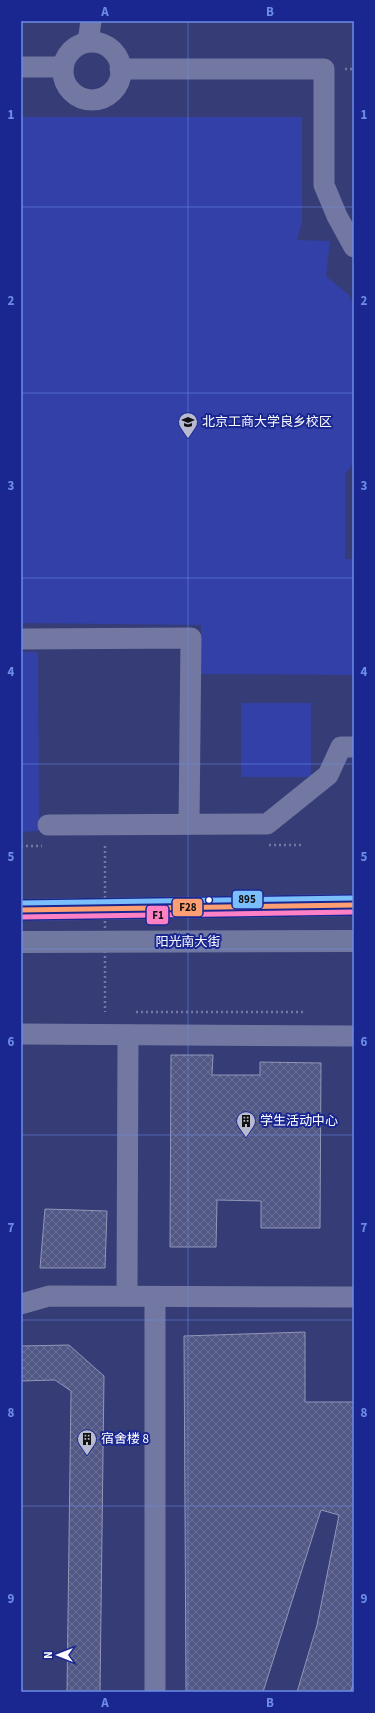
<svg xmlns="http://www.w3.org/2000/svg" width="375" height="1713" font-family="'Source Sans 3','Noto Sans SC',sans-serif">
  <style>
    .pitch { fill: #3240a8 }
    .building { fill: url(#building-cross-hatch); stroke: #9296b7 }
    .lines { fill: none; stroke-linecap: round; stroke-linejoin: round }
    .path { stroke: #7278a1; stroke-width: 2.5; stroke-dasharray: 2 3; stroke-linecap: butt }
    .minor { stroke: #7278a1; stroke-width: 21 }
    .major { stroke: #7178a0; stroke-width: 22 }
    .path-bridge { stroke: #7278a1; stroke-width: 2.5; stroke-dasharray: 2 3; stroke-linecap: butt }
    .bus-1-casing { stroke: #1a2791; stroke-width: 8 }
    .bus-2-casing { stroke: #1a2791; stroke-width: 8 }
    .bus-3-casing { stroke: #1a2791; stroke-width: 8 }
    .bus-1 { stroke: #fd9f72; stroke-width: 5 }
    .bus-2 { stroke: #ff80c5; stroke-width: 5 }
    .bus-3 { stroke: #7abffc; stroke-width: 5 }
    .grid { fill: none; stroke: #6c8ce6; stroke-width: 1; stroke-opacity: 0.55 }
    .bus-dot { fill: #fff; stroke: #1a2791; stroke-width: 1.5 }
    .labels { text-anchor: middle; dominant-baseline: central; stroke-width: 4; stroke-linejoin: round; paint-order: stroke }
    .poi-label { font-size: 13px; fill: #fff; stroke: #1a2791; text-anchor: start }
    .street-label { font-size: 13px; fill: #fff; stroke: #1a2791 }
    .line-badge { stroke: #1a2791; stroke-width: 1.5 }
    .pale-badge-label { font-size: 11px; text-anchor: middle; font-weight: bold; fill: #111 }
    .neatline { fill: none; stroke: #6c8ce6; stroke-width: 1.5 }
    .grid-label { font-size: 13px; text-anchor: middle; font-weight: bold; fill: #6c8ce6 }
  </style>
  <defs>
    <pattern id="building-cross-hatch" width="8" height="8" patternUnits="userSpaceOnUse"><rect width="8" height="8" fill="#525886"/><path d="M0 0l8 8M0 8l8-8" fill="none" stroke="#6c7198"/></pattern>
  </defs>
  <rect width="100%" height="100%" fill="#353c76"/>
  <g class="pitch">
    <polygon points="21,117 302,117 302,222 297,240 330,241 326,276 349,295 354,306 354,463 345,474 345,559 354,559 354,675 201,674 201,625 21,623"/>
    <polygon points="21,652 38,652 39,831 21,832"/>
    <rect x="241" y="703" width="70" height="74"/>
  </g>
  <g class="building">
    <polygon points="171,1055 213,1055 212,1075 260,1075 260,1062 321,1063 320,1228 261,1228 261,1201 217,1200 216,1247 170,1247"/>
    <polygon points="45,1209 107,1211 105,1268 40,1268"/>
    <polygon points="305,1332 305,1402 354,1402 354,1680 351,1692 297,1692 317,1625 339,1515 321,1510 263,1692 186,1692 184,1336"/>
    <polygon points="69,1345 104,1376 100,1692 67,1692 71,1391 55,1380 21,1381 21,1346"/>
  </g>
  <g class="lines">
    <g class="path">
      <polyline points="345,69 354,69"/>
      <polyline points="269,845 301,845"/>
      <polyline points="21,846 42,846"/>
      <polyline points="136,1012 305,1012"/>
    </g>
    <g class="minor">
      <polyline points="88,42 91,21"/>
      <circle cx="92" cy="71" r="29"/>
      <polyline points="21,67 63,67"/>
      <polyline points="120,69 324,69 324,185 337,216 354,247"/>
      <polyline points="21,639 191,638 189,824"/>
      <polyline points="48,825 267,824 328,775 341,747 354,747"/>
      <polyline points="21,1034 354,1036"/>
      <polyline points="127,1296 128,1035"/>
      <polyline points="155,1297 155,1692"/>
      <polyline points="21,1304 49,1296 354,1297"/>
    </g>
    <g class="major">
      <polyline points="21,910 354,905"/>
      <polyline points="21,942 354,941"/>
    </g>
    <polyline class="path-bridge" points="105,846 105,1012"/>
    <g class="bus-1-casing">
      <polyline id="bus-1" points="21,910 354,905"/>
    </g>
    <g class="bus-2-casing">
      <polyline id="bus-2" points="21,917 354,912"/>
    </g>
    <g class="bus-3-casing">
      <polyline id="bus-3" points="21,903 354,898"/>
    </g>
    <use href="#bus-1" class="bus-1"/>
    <use href="#bus-2" class="bus-2"/>
    <use href="#bus-3" class="bus-3"/>
  </g>
  <path class="grid" d="M188 21V1692M21 207H354M21 393H354M21 578H354M21 764H354M21 949H354M21 1135H354M21 1320H354M21 1506H354"/>
  <defs>
    <g id="university-pin" transform="scale(1)"><path d="M0 17L-7.5 6A9.5 9.5 0 1 1 7.5 6Z" fill="#b8bbcf" stroke="#1a2791"/><path d="M0-5L7-2L0 1L-7-2ZM-4 1L0 2.5L4 1V4Q0 6-4 4Z" fill="#111"/></g>
    <g id="building-pin" transform="scale(1)"><path d="M0 17L-7.5 6A9.5 9.5 0 1 1 7.5 6Z" fill="#b8bbcf" stroke="#1a2791"/><path d="M-4-6H4V6H1V3H-1V6H-4ZM-2.5-4.3h1.7v1.8h-1.7ZM.8-4.3h1.7v1.8H.8ZM-2.5-1h1.7V.8h-1.7ZM.8-1h1.7V.8H.8Z" fill="#111"/></g>
  </defs>
  <g fill-rule="evenodd">
    <use href="#university-pin" x="188" y="422"/>
    <use href="#building-pin" x="246" y="1121"/>
    <use href="#building-pin" x="87" y="1439"/>
  </g>
  <circle class="bus-dot" cx="209" cy="900" r="3.5"/>
  <g class="labels">
    <g class="poi-label">
      <text x="202" y="422">北京工商大学良乡校区</text>
      <text x="260" y="1121">学生活动中心</text>
      <text x="101" y="1439">宿舍楼 8</text>
    </g>
    <g class="street-label">
      <text x="188" y="942">阳光南大街</text>
    </g>
  </g>
  <g class="line-badge">
    <rect x="232" y="890" width="31" height="19" rx="4" fill="#7abffc"/>
    <rect x="172" y="898" width="31" height="19" rx="4" fill="#fd9f72"/>
    <rect x="146" y="905" width="23" height="20" rx="4" fill="#ff80c5"/>
  </g>
  <g class="pale-badge-label">
    <text x="247" y="903">895</text>
    <text x="188" y="911">F28</text>
    <text x="158" y="919">F1</text>
  </g>
  <rect width="375" height="1713" fill="none" stroke="#1a2791" stroke-width="44"/>
  <g transform="translate(58 1655) rotate(270)" stroke="#1a2791" stroke-width="3" paint-order="stroke">
  <path d="M0-3L7 15L0 10L-7 15Z" fill="#ffffff"/>
  <text y="-6" font-size="11" font-weight="bold" text-anchor="middle" fill="#ffffff">N</text>
  </g>
  <rect x="22" y="22" width="331" height="1669" class="neatline"/>
  <g class="grid-label">
    <text x="105" y="16">A</text>
    <text x="270" y="16">B</text>
    <text x="11" y="119">1</text>
    <text x="364" y="119">1</text>
    <text x="11" y="305">2</text>
    <text x="364" y="305">2</text>
    <text x="11" y="490">3</text>
    <text x="364" y="490">3</text>
    <text x="11" y="676">4</text>
    <text x="364" y="676">4</text>
    <text x="11" y="861">5</text>
    <text x="364" y="861">5</text>
    <text x="11" y="1046">6</text>
    <text x="364" y="1046">6</text>
    <text x="11" y="1232">7</text>
    <text x="364" y="1232">7</text>
    <text x="11" y="1417">8</text>
    <text x="364" y="1417">8</text>
    <text x="11" y="1603">9</text>
    <text x="364" y="1603">9</text>
    <text x="105" y="1707">A</text>
    <text x="270" y="1707">B</text>
  </g>
</svg>
